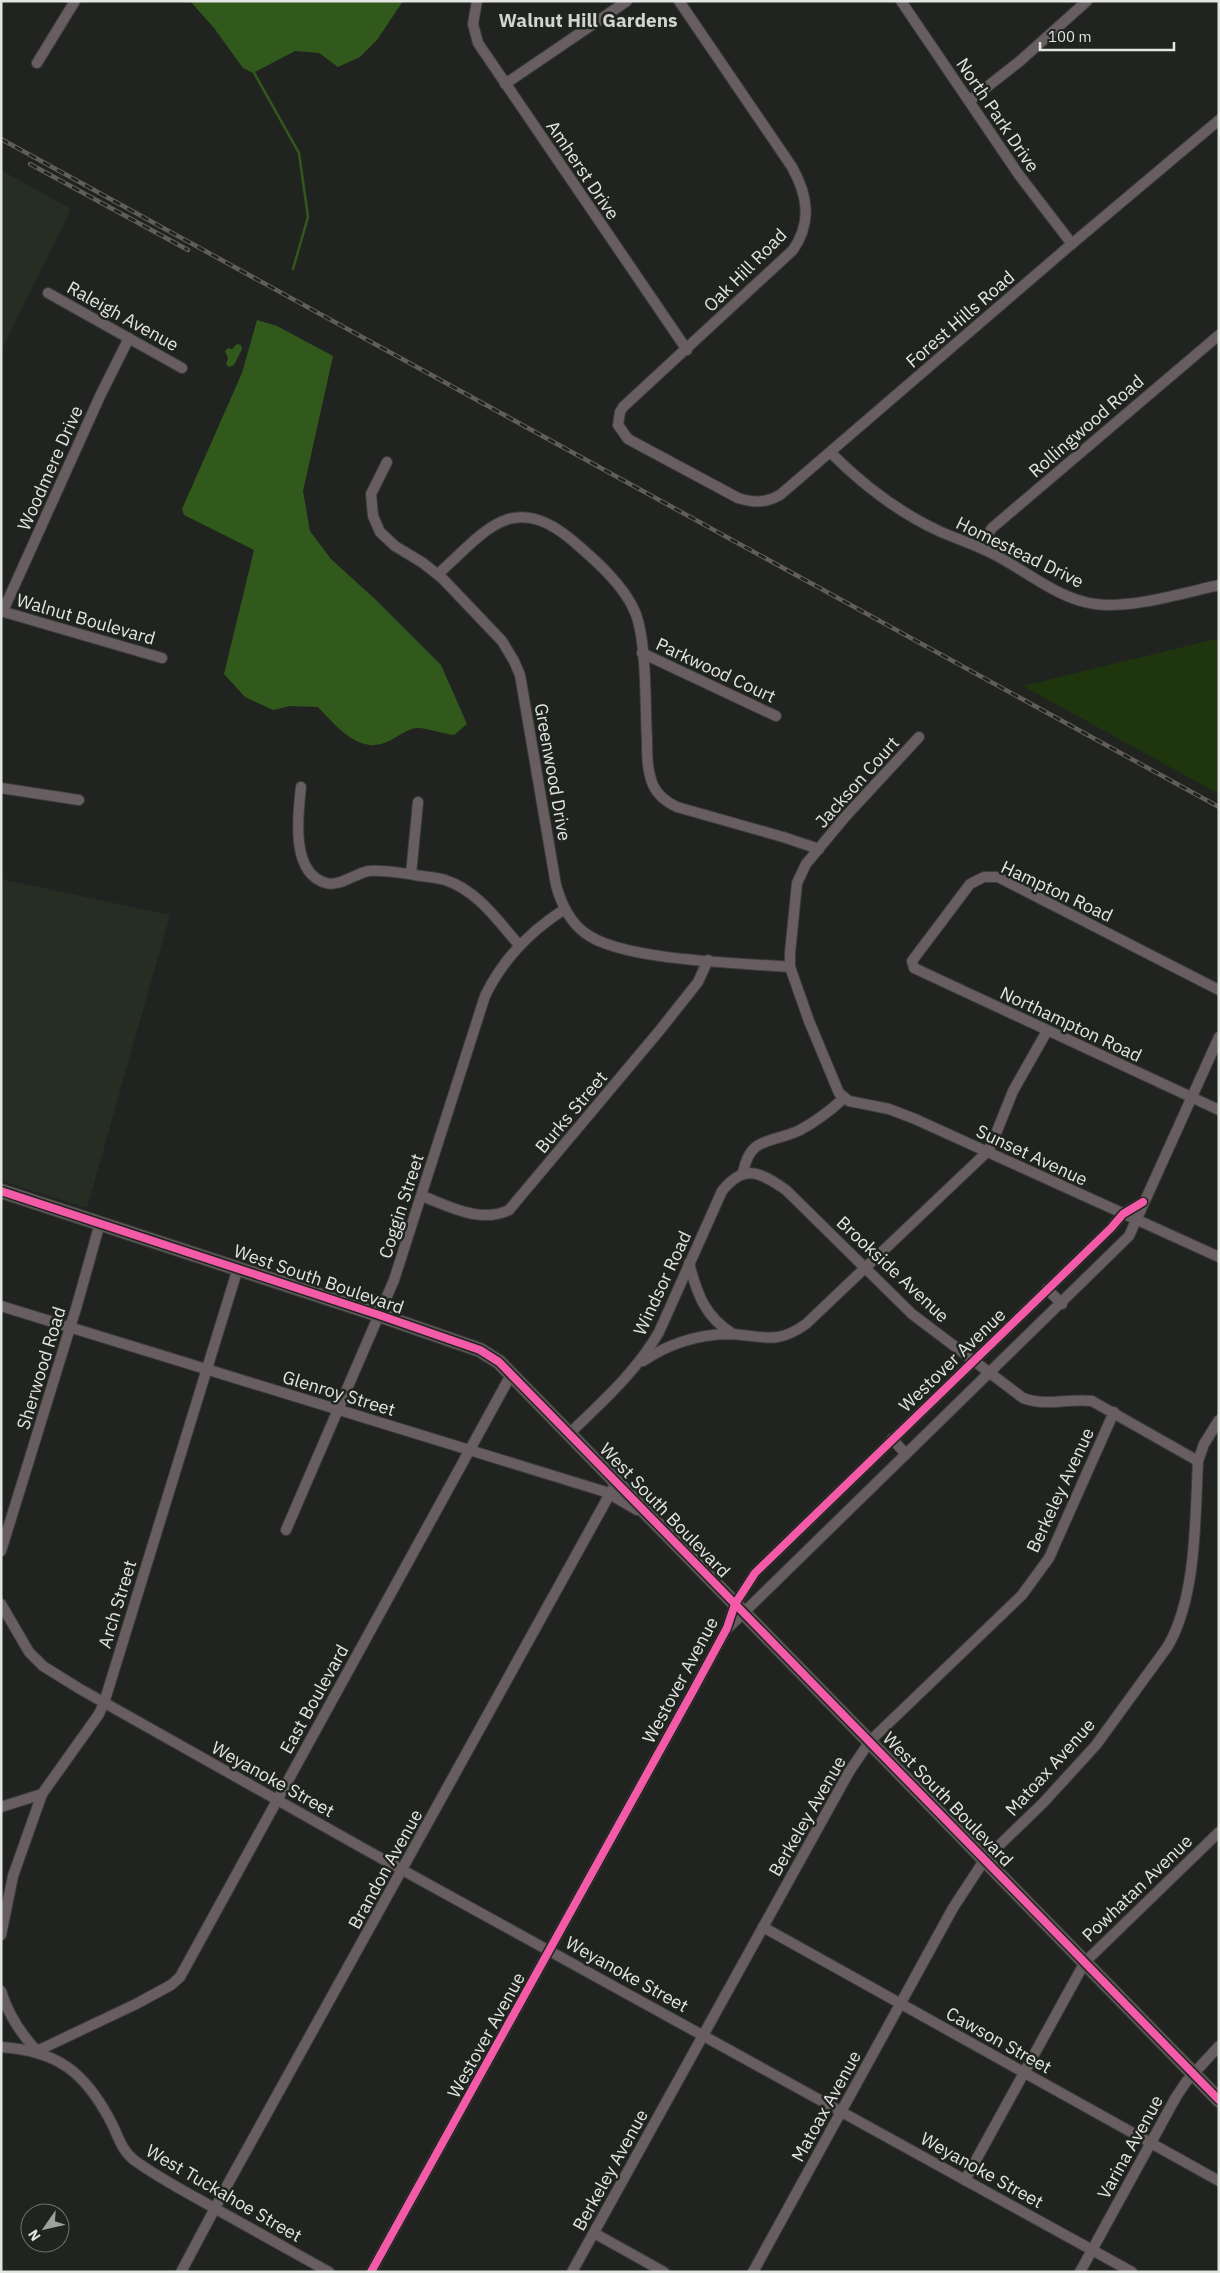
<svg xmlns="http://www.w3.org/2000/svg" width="1220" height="2273" font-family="'IBM Plex Sans',sans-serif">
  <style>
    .built { fill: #262d23 }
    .green { fill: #1e350e }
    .water { fill: #32591c }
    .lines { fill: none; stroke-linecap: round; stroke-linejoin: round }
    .stream { stroke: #32591c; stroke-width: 2.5 }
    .street-casing { stroke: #3c3d3c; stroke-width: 12 }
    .secondary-casing { stroke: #3c3d3c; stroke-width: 16 }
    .street { stroke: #685e61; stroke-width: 10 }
    .secondary { stroke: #605758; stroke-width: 14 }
    .rail-casing { stroke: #625d5c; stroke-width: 4.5 }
    .rail { stroke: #20241f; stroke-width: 2.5; stroke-dasharray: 8; stroke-linecap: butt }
    .cycleway-casing { stroke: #20241f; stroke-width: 11 }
    .cycleway { stroke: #f35aa7; stroke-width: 8 }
    .labels { text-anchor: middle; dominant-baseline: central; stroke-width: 5; stroke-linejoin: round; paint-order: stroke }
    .street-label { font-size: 18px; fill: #e3e5e2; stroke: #20241f }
    .neighbourhood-label { font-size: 19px; font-weight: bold; fill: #d1d5ce; stroke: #20241f }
  </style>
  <rect width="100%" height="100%" fill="#212320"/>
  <g class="built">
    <polygon points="1,170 71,209 1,351"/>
    <polygon points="1,879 170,915 87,1208 1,1181"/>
  </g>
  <polygon class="green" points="1219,638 1219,794 1023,686"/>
  <g class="water">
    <polygon points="190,1 403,1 377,40 360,57 338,67 319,53 295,51 253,73 243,68 214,28"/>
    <path d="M257 320 277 326 333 356 303 491 310 531 331 559 376 600 441 665 467 724 454 735C444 734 424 727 417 728 405 729 393 741 381 744 356 751 334 724 318 707L290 706 273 710 245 697 224 674 254 550 184 515 182 509 242 373Z"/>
    <polygon points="237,344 241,345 242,349 234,365 229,367 226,364 228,358 225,351 228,348 232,349"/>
  </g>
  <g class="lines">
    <polyline class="stream" points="252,69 299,153 308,217 293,269"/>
    <g class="street-casing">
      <g id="street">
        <polyline points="477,1 473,24 478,43 687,350"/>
        <path d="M679 1 792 167C808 196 812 222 793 250L623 407 620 412 618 425 628 439 738 498C754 503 766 503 780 495L1067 248 1219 120"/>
        <polyline points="901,1 1019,175 1072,244"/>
        <polyline points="37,63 75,1"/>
        <polyline points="505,84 627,1"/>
        <polyline points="969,101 1020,61 1087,1"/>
        <polyline points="48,293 182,368"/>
        <path d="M831 453C863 485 899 513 941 532 960 540 979 546 997 556 1029 573 1059 599 1095 604 1131 609 1183 593 1219 585"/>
        <path d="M387 462 371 494 373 516 380 532 395 546 423 563 442 578 502 641 514 661 520 675 556 885C561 903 570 922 585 933 621 961 742 963 790 967"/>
        <polyline points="979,547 992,528 1219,335"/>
        <path d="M438 574C485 532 512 489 573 541 595 560 624 585 635 612 647 640 645 707 647 740 647 754 647 771 653 785 658 796 666 802 677 807L783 837 819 849"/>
        <polyline points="1,611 162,658"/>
        <polyline points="3,611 100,396 129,338"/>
        <polyline points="642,653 776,716"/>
        <polyline points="919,737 845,817 806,864 797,883 790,953 790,967 809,1021 839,1093 849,1101 889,1109 915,1119 1219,1257"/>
        <path d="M301 787C298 814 290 873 326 883 339 887 356 873 369 871 384 870 401 873 415 875 425 877 436 877 445 880 477 890 498 921 519 945"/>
        <polyline points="1,788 79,800"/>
        <polyline points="411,874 418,802"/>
        <polyline points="1219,990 998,877 984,877 970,884 912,961 914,968 1219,1110"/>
        <path d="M743 1173C750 1135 771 1144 800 1130 815 1122 831 1110 844 1098"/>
        <path d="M422 1196C449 1206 480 1224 509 1210L660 1030 698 982 708 960"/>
        <path d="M689 1263C697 1294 705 1317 733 1334"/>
        <polyline points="1047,1289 1062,1304"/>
        <polyline points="1,1306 606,1492 637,1510"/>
        <path d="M643 1361C667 1345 696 1335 726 1334 761 1334 774 1347 806 1324L987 1152 993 1141 1013 1091 1047 1031"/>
        <path d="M570 1433C603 1401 636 1372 659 1332L722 1191C744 1163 760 1172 786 1190L912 1314 1023 1398C1046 1407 1068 1398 1092 1401L1198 1461"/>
        <polyline points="892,1439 906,1454"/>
        <path d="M286 1530 394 1280 485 996C503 959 530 931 565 909"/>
        <polyline points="1,1551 77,1305 100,1223"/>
        <polyline points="1,1604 29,1652 43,1666 80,1689 368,1851 1132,2272"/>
        <polyline points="728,1628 1129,1236 1219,1037"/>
        <polyline points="1,1807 42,1794"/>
        <polyline points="763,1927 1219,2181"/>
        <polyline points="1,1935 13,1876 42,1794 99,1714 104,1703 238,1268"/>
        <path d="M1 1991C8 2014 21 2034 37 2051L136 2004 171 1985 180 1977 512 1373"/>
        <path d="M1 2047C58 2051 85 2072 111 2122 118 2135 121 2150 134 2160 160 2179 188 2193 216 2209 254 2230 292 2251 329 2272"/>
        <polyline points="965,2180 1085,1962 1219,1832"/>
        <polyline points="594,2233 664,2272"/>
        <polyline points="181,2272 230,2180 617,1481"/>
        <polyline points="371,2272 694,1689 727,1628 735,1604 755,1573 1111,1228 1123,1214 1143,1202"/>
        <polyline points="572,2272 849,1772 870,1741 1022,1595 1049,1558 1114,1412"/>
        <path d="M753 2272 953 1908 985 1859 1043 1803 1096 1745 1168 1646C1197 1595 1195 1519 1198 1461L1204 1444 1219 1420"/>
        <polyline points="1080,2272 1176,2097 1186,2082 1219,2046"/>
      </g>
    </g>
    <g class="secondary-casing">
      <polyline id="secondary" points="1,1191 379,1315 480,1350 499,1362 1219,2100"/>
    </g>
    <use href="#street" class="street"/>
    <use href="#secondary" class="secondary"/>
    <g class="rail-casing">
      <g id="rail">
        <polyline points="1,139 1219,807"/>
        <polyline points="30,164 188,250"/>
      </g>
    </g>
    <use href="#rail" class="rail"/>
    <g class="cycleway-casing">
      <g id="cycleway">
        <polyline points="1,1191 379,1315 480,1350 499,1362 1219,2100"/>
        <polyline points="371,2272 694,1689 727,1628 735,1604 755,1573 1111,1228 1123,1214 1143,1202"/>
      </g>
    </g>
    <use href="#cycleway" class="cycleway"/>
  </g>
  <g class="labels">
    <g class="street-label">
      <text transform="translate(998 115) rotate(56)">North Park Drive</text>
      <text transform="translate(583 170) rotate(56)">Amherst Drive</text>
      <text transform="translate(745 270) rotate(-45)">Oak Hill Road</text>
      <text transform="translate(123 316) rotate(29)">Raleigh Avenue</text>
      <text transform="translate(960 319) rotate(-41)">Forest Hills Road</text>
      <text transform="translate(1086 426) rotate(-41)">Rollingwood Road</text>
      <text transform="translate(50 468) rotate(-66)">Woodmere Drive</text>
      <text transform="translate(1020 552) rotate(26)">Homestead Drive</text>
      <text transform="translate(86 619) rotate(16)">Walnut Boulevard</text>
      <text transform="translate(716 670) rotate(25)">Parkwood Court</text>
      <text transform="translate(553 772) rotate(80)">Greenwood Drive</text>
      <text transform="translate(857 782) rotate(-48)">Jackson Court</text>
      <text transform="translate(1057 891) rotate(25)">Hampton Road</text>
      <text transform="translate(1071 1024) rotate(25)">Northampton Road</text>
      <text transform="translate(571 1112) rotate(-50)">Burks Street</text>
      <text transform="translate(1032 1155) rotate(25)">Sunset Avenue</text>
      <text transform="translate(401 1206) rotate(-72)">Coggin Street</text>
      <text transform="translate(893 1269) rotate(43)">Brookside Avenue</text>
      <text transform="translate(319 1279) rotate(19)">West South Boulevard</text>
      <text transform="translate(662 1283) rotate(-65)">Windsor Road</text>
      <text transform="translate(952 1360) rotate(-44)">Westover Avenue</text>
      <text transform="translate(41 1368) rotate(-73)">Sherwood Road</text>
      <text transform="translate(339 1393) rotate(17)">Glenroy Street</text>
      <text transform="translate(1060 1490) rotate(-65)">Berkeley Avenue</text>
      <text transform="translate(665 1510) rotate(46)">West South Boulevard</text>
      <text transform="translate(117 1604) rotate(-73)">Arch Street</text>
      <text transform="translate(680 1680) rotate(-62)">Westover Avenue</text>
      <text transform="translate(314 1699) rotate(-61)">East Boulevard</text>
      <text transform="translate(1050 1767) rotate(-48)">Matoax Avenue</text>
      <text transform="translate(273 1779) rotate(29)">Weyanoke Street</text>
      <text transform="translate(948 1799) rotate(46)">West South Boulevard</text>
      <text transform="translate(807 1816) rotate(-60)">Berkeley Avenue</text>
      <text transform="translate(385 1869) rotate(-61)">Brandon Avenue</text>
      <text transform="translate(1137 1888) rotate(-44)">Powhatan Avenue</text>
      <text transform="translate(627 1974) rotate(29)">Weyanoke Street</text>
      <text transform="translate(486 2035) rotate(-61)">Westover Avenue</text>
      <text transform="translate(999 2040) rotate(29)">Cawson Street</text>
      <text transform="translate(826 2106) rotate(-61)">Matoax Avenue</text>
      <text transform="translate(1130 2147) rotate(-61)">Varina Avenue</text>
      <text transform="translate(610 2170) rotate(-61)">Berkeley Avenue</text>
      <text transform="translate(982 2170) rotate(29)">Weyanoke Street</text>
      <text transform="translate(224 2193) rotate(30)">West Tuckahoe Street</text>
    </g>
    <g class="neighbourhood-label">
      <text x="588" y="20">Walnut Hill Gardens</text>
    </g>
  </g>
  <rect width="1220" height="2273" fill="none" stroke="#e3e5e2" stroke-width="5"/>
  <g transform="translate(45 2228) rotate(236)"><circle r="24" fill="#20241f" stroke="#6e716d"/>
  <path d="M0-4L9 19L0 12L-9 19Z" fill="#9fa19e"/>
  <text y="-8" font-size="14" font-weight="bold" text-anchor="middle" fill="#e3e5e2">N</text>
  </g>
  <path d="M1040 42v8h134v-8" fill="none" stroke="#e3e5e2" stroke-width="2.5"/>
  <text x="1048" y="42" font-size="15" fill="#e3e5e2" stroke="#20241f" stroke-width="4" paint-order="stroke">100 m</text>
</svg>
